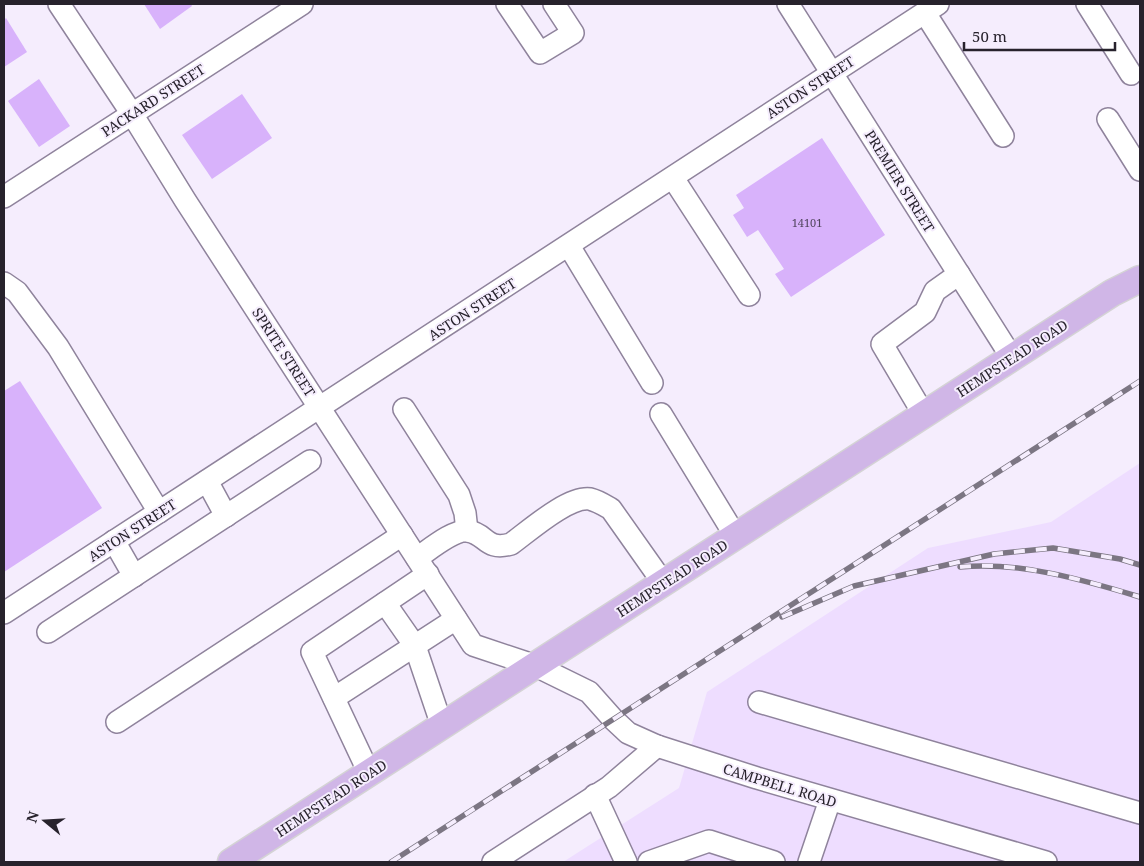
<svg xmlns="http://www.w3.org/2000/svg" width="1144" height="866" font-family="'Noto Serif',serif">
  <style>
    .built { fill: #edf }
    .building { fill: #d8b2fb }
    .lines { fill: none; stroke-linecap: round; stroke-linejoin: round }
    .minor-casing { stroke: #8f839c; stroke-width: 24 }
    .major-casing { stroke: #d4d3d5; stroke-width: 29 }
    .minor { stroke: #fff; stroke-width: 21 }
    .major { stroke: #d0b6e7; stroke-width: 26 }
    .rail-casing { stroke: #7c7683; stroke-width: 5.5 }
    .rail { stroke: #f5edfd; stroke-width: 4; stroke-dasharray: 11; stroke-linecap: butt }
    .labels { text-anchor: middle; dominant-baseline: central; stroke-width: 4; stroke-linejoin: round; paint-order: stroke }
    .number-label { font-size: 11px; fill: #534660 }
    .street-label { font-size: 14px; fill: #27222c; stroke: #f5edfd }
  </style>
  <rect width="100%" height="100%" fill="#f5edfd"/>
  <polygon class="built" points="1140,463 1140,862 563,862 679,788 707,692 928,548 1051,522"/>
  <g class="building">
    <polygon points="144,4 191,4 192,6 160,29"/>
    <polygon points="6,18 27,52 4,67 4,20"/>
    <polygon points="39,79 70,126 39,147 8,101"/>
    <polygon points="242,94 272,138 212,179 182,135"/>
    <polygon points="822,138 885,235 791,297 775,274 784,269 758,230 747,237 733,215 744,208 736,195"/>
    <polygon points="20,381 102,508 4,572 4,391"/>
  </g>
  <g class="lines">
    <g class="minor-casing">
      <g id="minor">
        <polyline points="59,4 132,114 185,200 473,645 536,666 589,692 613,719 628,733 657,746 757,778 1046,862"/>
        <polyline points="507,4 540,53 573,33 554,4"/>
        <polyline points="788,4 1012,358"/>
        <polyline points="1087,4 1131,74"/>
        <polyline points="925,13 1003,136"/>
        <polyline points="1108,119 1140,170"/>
        <polyline points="673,178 749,295"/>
        <polyline points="4,197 302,4"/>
        <polyline points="569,246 652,383"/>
        <polyline points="4,283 17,292 58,347 159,512"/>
        <polyline points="404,409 459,495 465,513 467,531"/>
        <polyline points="661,414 736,537"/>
        <polyline points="924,415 882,344 925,312 935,291 959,274"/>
        <polyline points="207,481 226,516"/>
        <polyline points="114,541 134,576"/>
        <path d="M417 558C429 550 454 529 468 531 487 534 485 551 511 544 529 531 568 496 590 499 598 501 604 505 611 509L664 584"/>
        <polyline points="385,603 415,646 442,726"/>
        <polyline points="4,613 938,4"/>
        <polyline points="48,632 310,461"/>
        <polyline points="334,698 456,619"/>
        <polyline points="759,702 1140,813"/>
        <polyline points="117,722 402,535"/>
        <polyline points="369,773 312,652 428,574"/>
        <polyline points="595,795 626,862"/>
        <polyline points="493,862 609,787 657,746"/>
        <polyline points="649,862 709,841 774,862"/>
        <polyline points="809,862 830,800"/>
      </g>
    </g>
    <g class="major-casing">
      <polyline id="major" points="231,862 1112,293 1140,279"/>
    </g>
    <use href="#minor" class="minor"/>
    <use href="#major" class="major"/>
    <g class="rail-casing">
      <g id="rail">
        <path d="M960 567C1019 561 1084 580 1140 597"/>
        <polyline points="782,617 854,586 994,554 1053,548 1120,559 1140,565"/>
        <polyline points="391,862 1140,381"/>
      </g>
    </g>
    <use href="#rail" class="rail"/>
  </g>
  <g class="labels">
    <g class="number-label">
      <text x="807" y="222">14101</text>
    </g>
    <g class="street-label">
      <text transform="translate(810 87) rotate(-33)">ASTON STREET</text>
      <text transform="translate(153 100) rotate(-33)">PACKARD STREET</text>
      <text transform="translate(900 181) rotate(58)">PREMIER STREET</text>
      <text transform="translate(472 309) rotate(-33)">ASTON STREET</text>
      <text transform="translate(284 352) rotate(57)">SPRITE STREET</text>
      <text transform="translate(1012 358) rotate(-33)">HEMPSTEAD ROAD</text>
      <text transform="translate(132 530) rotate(-33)">ASTON STREET</text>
      <text transform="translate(672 578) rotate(-33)">HEMPSTEAD ROAD</text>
      <text transform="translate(780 785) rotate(17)">CAMPBELL ROAD</text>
      <text transform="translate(331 798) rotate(-33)">HEMPSTEAD ROAD</text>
    </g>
  </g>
  <rect width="1144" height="866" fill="none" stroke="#27222c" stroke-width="10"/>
  <g transform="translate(45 821) rotate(288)" stroke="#f5edfd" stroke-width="4" paint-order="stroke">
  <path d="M0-4L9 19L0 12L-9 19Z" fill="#27222c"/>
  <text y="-8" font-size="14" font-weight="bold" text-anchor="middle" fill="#27222c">N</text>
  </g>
  <path d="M964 42v8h151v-8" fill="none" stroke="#27222c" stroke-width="2.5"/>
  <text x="972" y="42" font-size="15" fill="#27222c" stroke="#f5edfd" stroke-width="4" paint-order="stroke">50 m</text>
</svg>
